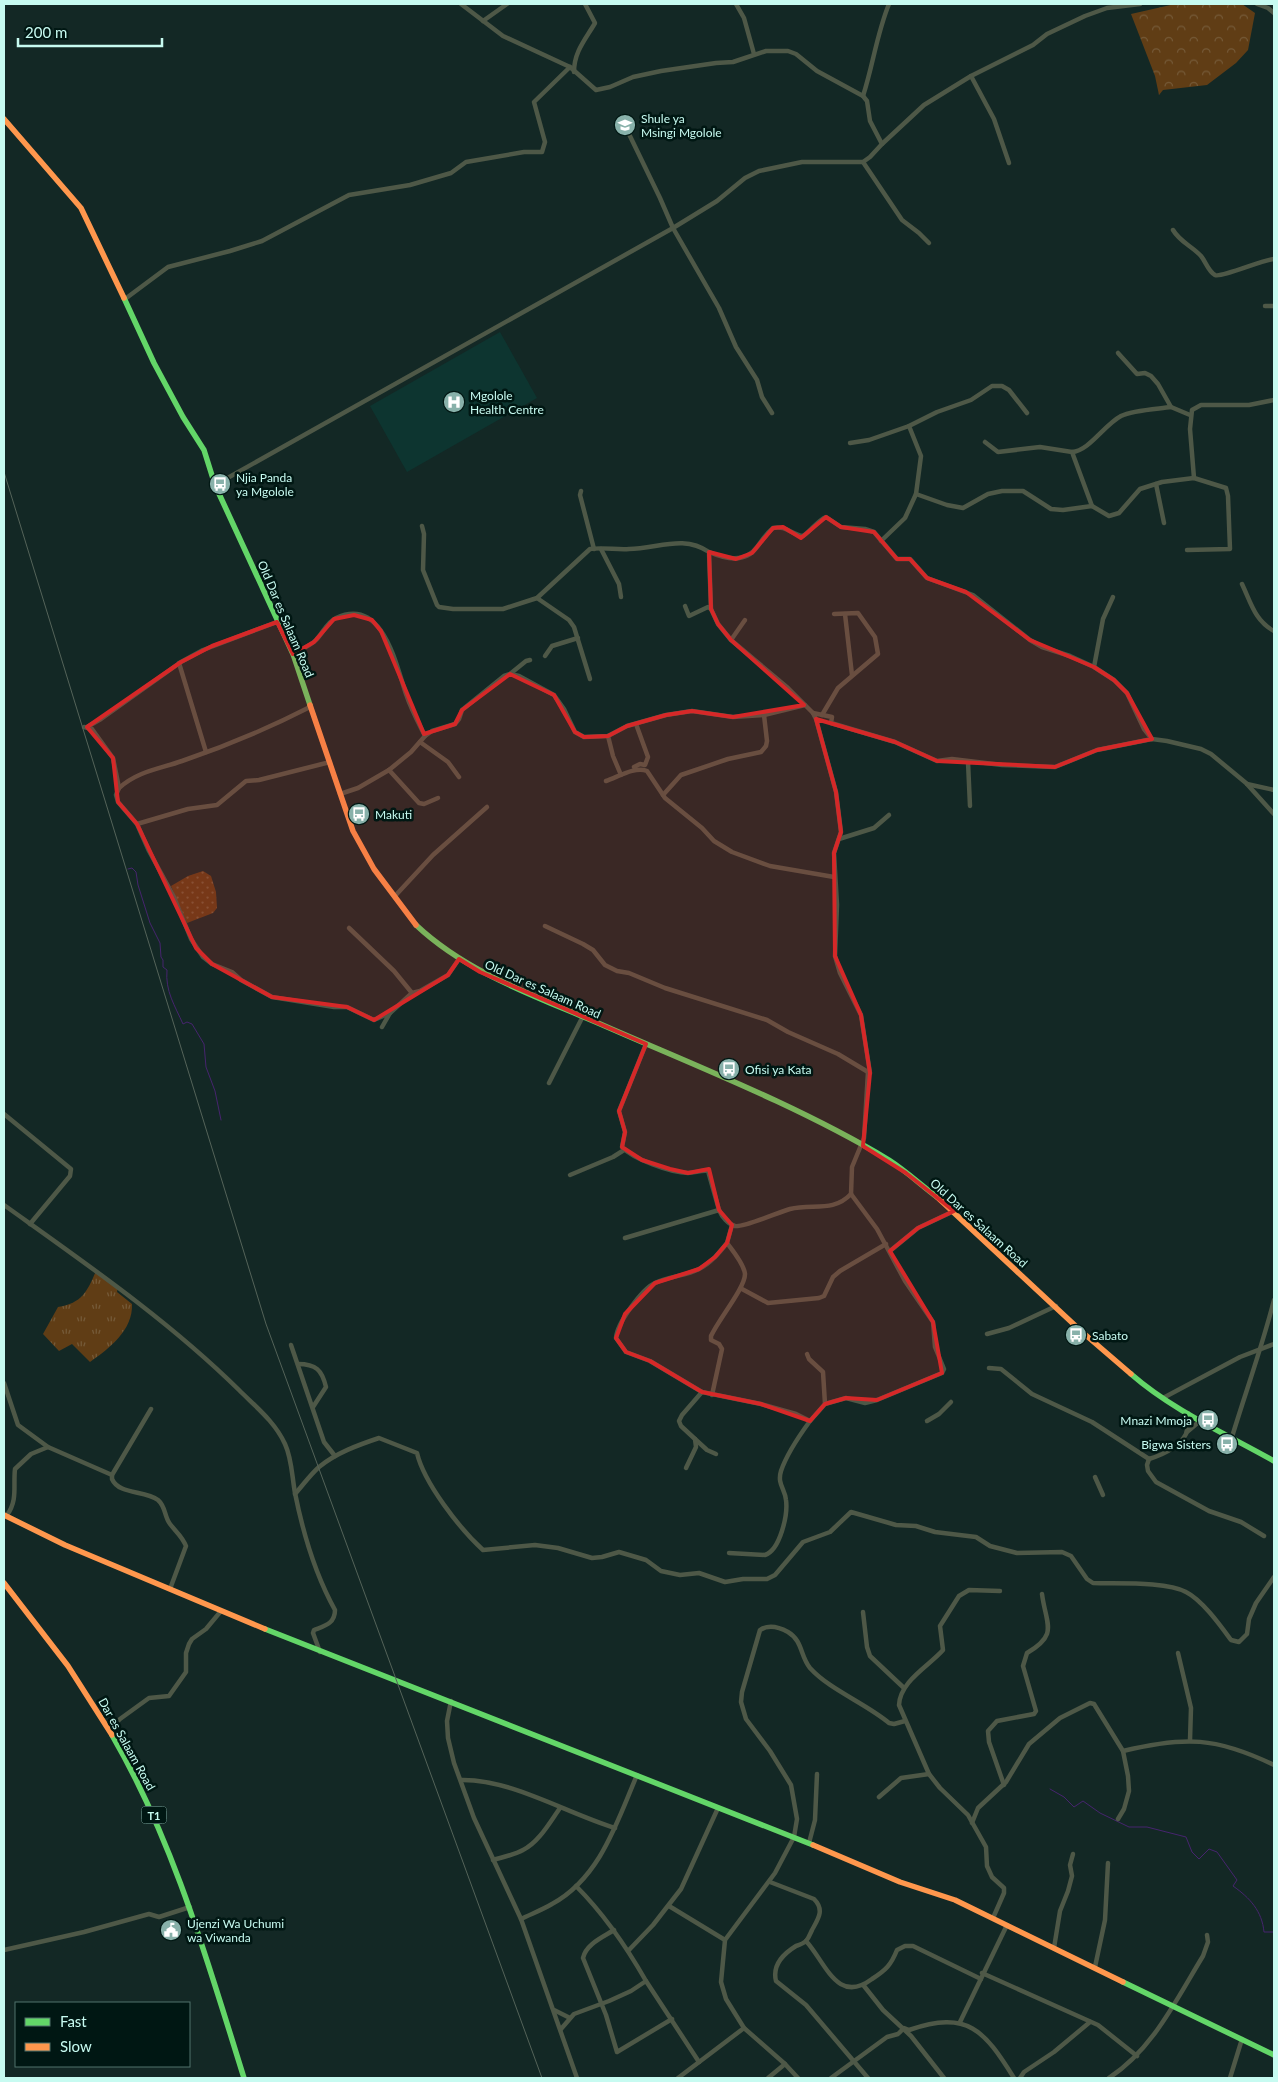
<svg xmlns="http://www.w3.org/2000/svg" width="1278" height="2082" font-family="Lato,sans-serif">
  <style>
    .built { fill: #0d3530 }
    .grass { fill: url(#grass-tufts) }
    .forest { fill: url(#forest-crowns) }
    .park { fill: url(#park-dots) }
    .lines { fill: none; stroke-linecap: round; stroke-linejoin: round }
    .stream { stroke: #46246e; stroke-width: 1 }
    .street { stroke: #4e5847; stroke-width: 4.5 }
    .fast { stroke: #63d668; stroke-width: 5.5 }
    .slow { stroke: #ff974d; stroke-width: 5.5 }
    .rail { stroke: #546359; stroke-width: 1 }
    .marked { fill: #d62828; fill-opacity: 0.2; stroke: #d62828; stroke-width: 4; stroke-linejoin: round }
    .labels { text-anchor: middle; dominant-baseline: central; stroke-width: 5; stroke-linejoin: round; paint-order: stroke }
    .shield { fill: #001713; stroke: #8bb7ae; stroke-width: 1 }
    .shield-label { font-size: 11px; font-weight: bold; fill: #c7fbf1 }
    .poi-label { font-size: 12px; fill: #c7fbf1; stroke: #001713; text-anchor: start }
    .street-label { font-size: 12px; fill: #c7fbf1; stroke: #001713 }
  </style>
  <defs>
    <pattern id="grass-tufts" width="24" height="20" patternUnits="userSpaceOnUse" patternTransform="scale(1.25)"><rect width="24" height="20" fill="#603d15"/><path d="M3 7l-1-3M5 7V3M7 7l1-3M15 17l-1-3M17 17v-4M19 17l1-3" fill="none" stroke="#755a38"/></pattern>
    <pattern id="forest-crowns" width="20" height="18" patternUnits="userSpaceOnUse" patternTransform="scale(1.25)"><rect width="20" height="18" fill="#603d15"/><path d="M2 6a3 3 0 1 1 6 0M12 15a3 3 0 1 1 6 0" fill="none" stroke="#755a38"/></pattern>
    <pattern id="park-dots" width="8" height="8" patternUnits="userSpaceOnUse" patternTransform="scale(1.25)"><rect width="8" height="8" fill="#603d15"/><path d="M2 2h.1M6 6h.1" fill="none" stroke="#755a38" stroke-width="1.8" stroke-linecap="round"/></pattern>
  </defs>
  <rect width="100%" height="100%" fill="#132825"/>
  <polygon class="built" points="500,332 537,398 407,472 370,406"/>
  <path class="grass" d="M96 1271 118 1286 117 1292 132 1304C133 1330 110 1348 90 1362L72 1344 59 1351 43 1334 58 1307C82 1303 87 1292 96 1271Z"/>
  <polygon class="forest" points="1175,4 1242,4 1255,13 1248,50 1236,63 1207,85 1163,90 1159,95 1155,76 1131,14"/>
  <polygon class="park" points="203,871 211,876 216,892 217,908 213,913 187,923 171,886 188,876"/>
  <g class="lines">
    <g class="stream">
      <path d="M128 869 132 868 136 872 138 885 150 923 160 943 161 957 163 960V967L167 970C165 991 175 1006 183 1024L187 1022 192 1024 204 1044 206 1067 215 1091 221 1120"/>
      <path d="M1050 1789 1064 1797 1074 1807 1083 1801 1100 1813 1129 1827H1147L1186 1837 1192 1852 1199 1859 1209 1849 1217 1852 1237 1880 1233 1886C1250 1898 1262 1911 1264 1932H1274"/>
    </g>
    <g class="street">
      <polyline points="461,4 503,36 570,67 596,90 610,87 633,77 661,71 716,63 733,62 766,51 788,51 796,54 817,71 863,96 867,101 870,121 882,144"/>
      <polyline points="736,4 744,18 754,54"/>
      <polyline points="1257,4 1268,8 1274,13"/>
      <polyline points="483,21 507,4"/>
      <path d="M574 72C574 52 585 40 595 23L585 4"/>
      <polyline points="971,76 994,119 1009,163"/>
      <path d="M863 96C873 65 877 33 889 4"/>
      <polyline points="629,134 660,198 673,228 719,308 736,347 757,380 762,397 772,413"/>
      <polyline points="863,162 902,220 919,233 929,243"/>
      <path d="M1173 230C1180 242 1192 246 1201 256 1206 262 1208 271 1215 275 1221 278 1262 260 1274 259"/>
      <polyline points="125,299 168,267 230,251 262,241 349,195 410,185 451,173 466,162 524,152 542,152 545,142 534,102 570,67"/>
      <polyline points="1265,306 1274,306"/>
      <polyline points="1118,353 1137,374 1145,373 1151,376 1158,384 1171,407 1190,415"/>
      <polyline points="985,442 998,452 1040,447 1072,452 1092,506 1109,516 1119,513 1140,489 1162,482 1194,478 1226,488 1228,496 1230,549 1187,550"/>
      <polyline points="850,443 869,440 909,426"/>
      <path d="M1072 452C1089 451 1104 425 1121 416 1133 410 1157 409 1171 407"/>
      <polyline points="1194,478 1190,429 1192,410 1201,405 1249,405 1274,400"/>
      <polyline points="1156,484 1164,523"/>
      <polyline points="215,485 673,228 717,201 745,178 759,171 802,162 863,162 870,157 882,144 924,105 971,76 1033,45 1047,34 1085,16 1107,8 1140,4"/>
      <polyline points="581,491 580,495 594,549"/>
      <polyline points="916,494 947,505 963,508 988,494 1002,491 1023,491 1051,509 1063,510 1092,506"/>
      <path d="M422 526 424 534 423 570 437 605 439 607 453 609H503L537 598 590 549C603 547 617 550 629 549 657 549 683 534 709 552L711 609 718 624 731 640 788 688 813 713 816 719 836 792 841 832 834 853 837 905 835 956 840 973 861 1015 870 1073 868 1072 864 1138 852 1167 851 1194 877 1229 905 1281 933 1322 935 1347 944 1369 942 1373 877 1400 865 1403 846 1398 825 1404 810 1421 796 1414 761 1404 702 1392 650 1361 626 1352 616 1338C617 1323 642 1289 655 1283 669 1276 686 1276 699 1269 711 1263 719 1253 727 1243"/>
      <polyline points="881,541 905,518 916,494 921,456 909,426 937,412 971,400 992,386 1002,386 1009,390 1027,413"/>
      <polyline points="601,549 619,584 621,597"/>
      <path d="M709 552C725 559 745 564 757 547 763 539 766 534 773 528 786 525 792 535 803 536 811 531 818 520 826 517L841 527 865 529 874 532 897 559H910L927 578 973 595 1030 640 1042 647 1070 656 1094 667 1114 680 1127 693 1144 729 1152 739"/>
      <path d="M1242 584C1251 603 1255 621 1274 631"/>
      <polyline points="537,598 569,620 574,627 590,679"/>
      <polyline points="685,606 689,616 708,607 711,609"/>
      <polyline points="845,614 852,675"/>
      <polyline points="731,640 745,620"/>
      <path d="M293 654C300 650 310 646 316 640 323 633 327 622 336 618 383 596 396 665 406 694 411 709 418 722 425 736"/>
      <polyline points="545,656 552,646 578,638"/>
      <polyline points="179,663 206,752"/>
      <polyline points="1094,667 1103,619 1113,597"/>
      <polyline points="510,674 526,661 530,660"/>
      <polyline points="813,713 832,717 831,723 895,742 937,761 952,759 1002,765 1055,767 1097,750 1152,739 1167,741 1201,749 1211,754 1246,783 1274,814"/>
      <polyline points="822,715 838,688 878,654 875,637 858,613 834,614"/>
      <polyline points="84,727 92,729 113,758 119,788 116,795 118,802 137,824 149,851 174,897 191,939 203,957 212,964 232,972 241,980 272,997 334,1007 347,1007 374,1020 390,1013 412,993 420,991 448,975 459,959"/>
      <polyline points="87,727 101,719 181,662 203,650 277,622"/>
      <polyline points="608,736 613,756 621,775"/>
      <polyline points="420,742 448,762 459,777"/>
      <polyline points="968,762 970,806"/>
      <polyline points="634,767 640,764 645,765 648,757 636,724"/>
      <polyline points="389,770 419,803 424,804 438,798"/>
      <path d="M606 781C618 777 635 766 647 771L665 798 702 828 714 841 732 852 770 866 834 877"/>
      <polyline points="1247,784 1274,790"/>
      <path d="M119 788C138 771 159 769 182 761 226 746 269 728 310 707"/>
      <polyline points="340,794 358,788 389,770 411,752 425,736 432,731 455,724 459,719 462,710 504,676 510,674 519,676 554,695 564,709 575,732 584,737 608,736 627,726 666,715 692,711 733,717 764,715 805,705"/>
      <polyline points="663,795 681,775 728,759 761,752 766,746 767,741 764,715"/>
      <polyline points="137,824 188,809 217,805 246,781 259,780 330,762"/>
      <polyline points="839,839 874,828 889,815"/>
      <polyline points="395,896 433,855 487,807"/>
      <polyline points="545,926 583,944 593,950 605,965 617,971 629,973 665,988 767,1020 788,1032 838,1054 868,1072"/>
      <polyline points="349,928 394,971 412,993"/>
      <polyline points="382,1027 390,1013"/>
      <path d="M646 1044 619 1111 625 1132 622 1147C633 1159 671 1173 688 1173 695 1173 701 1170 708 1171L719 1210"/>
      <polyline points="549,1083 582,1018"/>
      <polyline points="4,1114 71,1169 70,1176 30,1224"/>
      <polyline points="570,1175 613,1157 624,1150"/>
      <path d="M4 1205C85 1263 168 1320 239 1390 256 1407 275 1422 285 1444 292 1459 292 1477 295 1493 303 1533 315 1574 335 1610 335 1624 324 1626 314 1630L313 1633 320 1652"/>
      <path d="M625 1238 719 1210C722 1217 728 1224 735 1226 743 1228 779 1212 790 1209 812 1203 833 1213 851 1194"/>
      <polyline points="890,1251 918,1228 954,1211"/>
      <polyline points="742,1289 768,1303 819,1298 824,1296 833,1277 840,1271 886,1244"/>
      <polyline points="987,1334 1009,1328 1056,1306"/>
      <polyline points="291,1345 324,1442 335,1456"/>
      <polyline points="807,1354 809,1359 823,1372 825,1404"/>
      <path d="M298 1364C316 1364 322 1370 326 1387L313 1407"/>
      <polyline points="989,1368 1001,1369 1032,1394 1092,1422 1149,1459"/>
      <polyline points="4,1383 18,1425 48,1447"/>
      <path d="M712 1395 722 1349 719 1344 711 1340V1336C718 1320 745 1288 745 1274 744 1264 733 1251 727 1243L732 1225"/>
      <polyline points="1163,1398 1240,1357 1274,1344"/>
      <path d="M151 1409 112 1475V1479C119 1495 145 1490 158 1500 166 1507 164 1516 170 1524 176 1532 182 1536 186 1546L170 1589"/>
      <polyline points="927,1421 939,1414 951,1402"/>
      <polyline points="1187,1432 1201,1420"/>
      <path d="M1232 1437C1246 1391 1262 1347 1274 1300"/>
      <polyline points="695,1439 707,1450 716,1454"/>
      <polyline points="1149,1459 1147,1465 1148,1471 1156,1482 1209,1511 1241,1522 1264,1536"/>
      <path d="M1149 1459C1162 1455 1179 1447 1186 1434 1188 1428 1188 1420 1188 1413"/>
      <polyline points="686,1468 696,1447 695,1439 681,1426 679,1421 682,1415 702,1392"/>
      <polyline points="1095,1477 1103,1495"/>
      <path d="M295 1494C303 1485 310 1475 319 1467 336 1453 358 1445 379 1438L417 1453C424 1483 460 1529 483 1550L535 1545 558 1548 592 1558 602 1557 619 1552 646 1560 661 1571 680 1575 699 1573 725 1582 743 1579H767L775 1575 803 1542 830 1532 851 1512 896 1525 916 1526 935 1532 976 1537 990 1546 1017 1553 1062 1552 1071 1556 1087 1579 1093 1583C1116 1584 1166 1581 1186 1592 1202 1600 1220 1625 1231 1640L1239 1642 1247 1634 1249 1619 1256 1603 1274 1577"/>
      <path d="M7 1515C18 1500 13 1486 15 1469L31 1454 48 1447 112 1475"/>
      <path d="M729 1553 765 1555C780 1550 788 1515 786 1500 785 1489 777 1484 781 1471 787 1453 799 1436 810 1421"/>
      <polyline points="863,1612 867,1647 870,1656 904,1688"/>
      <polyline points="1178,1653 1191,1708 1190,1740"/>
      <polyline points="451,1701 447,1721 448,1738 454,1763 474,1818 521,1919 577,2078"/>
      <polyline points="110,1729 120,1719 149,1698 169,1696 186,1672 186,1653 189,1644 192,1639 206,1629 221,1611"/>
      <path d="M1123 1751C1185 1736 1216 1737 1274 1765"/>
      <path d="M461 1780C511 1779 566 1813 615 1828"/>
      <path d="M1004 1785 989 1742 988 1731 997 1721 1034 1714 1036 1711 1023 1666 1027 1653C1059 1634 1046 1625 1042 1594"/>
      <polyline points="879,1797 901,1778 929,1774"/>
      <polyline points="972,1823 978,1808 1006,1782 1029,1744 1060,1718 1090,1703 1094,1704 1123,1751 1128,1776 1129,1791 1124,1809 1118,1819"/>
      <polyline points="809,1843 815,1820 817,1774"/>
      <path d="M493 1860C503 1857 514 1855 523 1850 539 1842 550 1822 560 1808"/>
      <path d="M770 1882 814 1899C825 1910 818 1919 812 1930 810 1934 809 1938 806 1941 804 1943 799 1945 796 1946 783 1954 772 1965 776 1981L806 2005 868 2078"/>
      <path d="M576 1886C604 1914 626 1946 646 1981"/>
      <polyline points="669,1906 725,1940"/>
      <path d="M993 1918 1004 1893V1888L992 1877 987 1866 986 1847 968 1815 940 1788 929 1774 899 1705C900 1681 929 1666 943 1650L940 1626 959 1596 969 1590 1000 1591"/>
      <path d="M521 1919C531 1914 542 1910 552 1904 600 1878 617 1822 637 1775"/>
      <path d="M614 1930C603 1937 586 1944 583 1958L606 2015 617 2052 672 2019"/>
      <path d="M806 1941C826 1963 837 2005 872 1979 886 1970 891 1965 897 1950L905 1946H913L981 1979"/>
      <polyline points="1054,1948 1060,1911 1068,1891 1072,1876 1070,1865 1073,1854"/>
      <polyline points="4,1950 84,1932 149,1914 159,1917 190,1907"/>
      <polyline points="628,1951 653,1925 681,1889 718,1808"/>
      <polyline points="1095,1967 1105,1920 1108,1863"/>
      <polyline points="982,1973 1098,2025 1137,2056"/>
      <polyline points="864,1986 883,2010 911,2036 944,2078"/>
      <polyline points="554,2010 570,2018"/>
      <polyline points="960,2022 1007,1925"/>
      <polyline points="561,2029 574,2014 609,2001 631,1991 646,1981 699,2062"/>
      <polyline points="678,2078 744,2028"/>
      <polyline points="768,2078 785,2064"/>
      <path d="M798 2078 785 2064 744 2028 726 1999 721 1982 725 1940 775 1873 794 1837 797 1819 791 1785 770 1751 746 1719 741 1702 742 1692 760 1630C769 1624 779 1627 788 1632 803 1641 800 1656 810 1668 830 1690 865 1703 889 1723L894 1724 905 1721"/>
      <path d="M831 2078 887 2037 898 2034 904 2028 909 2030C968 2010 984 2030 1014 2078"/>
      <polyline points="1020,2078 1024,2072 1054,2052 1090,2022"/>
      <path d="M1109 2078C1153 2049 1176 2000 1203 1956L1208 1942 1207 1935"/>
      <polyline points="1230,2078 1242,2039"/>
    </g>
    <g class="fast">
      <polyline points="124,298 154,363 183,417 204,450 215,485 293,654 310,705"/>
      <path d="M416 925C467 973 535 996 598 1023 696 1066 797 1105 889 1160 906 1171 921 1185 937 1197"/>
      <path d="M1131 1374C1172 1410 1226 1434 1274 1461"/>
      <polyline points="265,1629 813,1845"/>
      <path d="M112 1735C174 1842 207 1960 244 2078"/>
      <polyline points="1123,1982 1274,2055"/>
    </g>
    <g class="slow">
      <polyline points="4,119 81,208 124,298"/>
      <polyline points="310,705 353,831 374,869 416,925"/>
      <polyline points="937,1197 1081,1331 1131,1374"/>
      <polyline points="4,1515 65,1545 265,1629"/>
      <polyline points="4,1583 68,1666 112,1735"/>
      <polyline points="813,1845 900,1882 955,1900 1123,1982"/>
    </g>
    <polyline class="rail" points="4,472 266,1324 542,2078"/>
  </g>
  <path class="marked" d="M826 517 841 527 874 532 897 559H910L927 578 966 592 1030 640 1094 667 1114 680 1127 693 1152 739 1097 750 1055 767 937 761 895 742 816 719 836 792 841 832 834 853 835 956 861 1015 870 1073 863 1146 906 1173 954 1211 918 1228 890 1251 933 1322 942 1373 877 1400 846 1398 825 1404 810 1421 761 1404 702 1392 650 1361 626 1352 616 1338 625 1314 655 1283 699 1269 715 1257 727 1243 732 1225 719 1210 709 1169 688 1173 670 1169 642 1160 622 1147 625 1132 619 1111 646 1044 480 972 459 959 448 975 374 1020 347 1007 272 997 212 964 196 948 137 824 118 802 113 758 87 727 181 662 212 646 277 622 293 654 314 642 334 619 354 615 372 620 381 631 424 734 455 724 462 710 510 674 554 695 575 732 584 737 608 736 627 726 666 715 692 711 733 717 804 705 731 640 718 624 711 609 709 552 736 559 752 553 773 528 783 527 801 538Z"/>
  <defs>
    <g id="school-disc" transform="scale(1.125)"><circle r="9.5" fill="#88b1aa" stroke="#001713"/><path d="M0-5L7-2L0 1L-7-2ZM-4 1L0 2.5L4 1V4Q0 6-4 4Z" fill="#fff"/></g>
    <g id="hospital-disc" transform="scale(1.125)"><circle r="9.5" fill="#88b1aa" stroke="#001713"/><path d="M-5-5h3v3.5h4V-5h3V5h-3V1.5h-4V5h-3Z" fill="#fff"/></g>
    <g id="bus-disc" transform="scale(1.125)"><circle r="9.5" fill="#88b1aa" stroke="#001713"/><path d="M-5-6H5V4H4V6H2V4H-2V6H-4V4H-5ZM-3.5-4V0h7V-4ZM-3.5 1.2v1.5H-2V1.2ZM2 1.2v1.5H3.5V1.2Z" fill="#fff"/></g>
    <g id="civic-disc" transform="scale(1.125)"><circle r="9.5" fill="#88b1aa" stroke="#001713"/><path d="M-.6-6.5H3V-4.5H.6V-3L4-1V1h2V6H-6V1h2V-1L-.6-3ZM-1.2 2.5V6h2.4V2.5Z" fill="#fff"/></g>
  </defs>
  <g fill-rule="evenodd">
    <use href="#school-disc" x="625" y="125"/>
    <use href="#hospital-disc" x="454" y="402"/>
    <use href="#bus-disc" x="220" y="484"/>
    <use href="#bus-disc" x="359" y="814"/>
    <use href="#bus-disc" x="729" y="1069"/>
    <use href="#bus-disc" x="1076" y="1335"/>
    <use href="#bus-disc" x="1208" y="1420"/>
    <use href="#bus-disc" x="1227" y="1444"/>
    <use href="#civic-disc" x="171" y="1930"/>
  </g>
  <g class="labels">
    <rect class="shield" x="141.5" y="1806.5" width="25" height="17" rx="4"/>
    <g class="shield-label">
      <text x="154" y="1815">T1</text>
    </g>
    <g class="poi-label">
      <text x="641" y="118">Shule ya<tspan x="641" dy="14">Msingi Mgolole</tspan></text>
      <text x="470" y="395">Mgolole<tspan x="470" dy="14">Health Centre</tspan></text>
      <text x="236" y="477">Njia Panda<tspan x="236" dy="14">ya Mgolole</tspan></text>
      <text x="375" y="814">Makuti</text>
      <text x="745" y="1069">Ofisi ya Kata</text>
      <text x="1092" y="1335">Sabato</text>
      <text x="1192" y="1420" text-anchor="end">Mnazi Mmoja</text>
      <text x="1211" y="1444" text-anchor="end">Bigwa Sisters</text>
      <text x="187" y="1923">Ujenzi Wa Uchumi<tspan x="187" dy="14">wa Viwanda</tspan></text>
    </g>
    <g class="street-label">
      <text transform="translate(286 619) rotate(67)">Old Dar es Salaam Road</text>
      <text transform="translate(543 989) rotate(24)">Old Dar es Salaam Road</text>
      <text transform="translate(979 1223) rotate(42)">Old Dar es Salaam Road</text>
      <text transform="translate(127 1744) rotate(61)">Dar es Salaam Road</text>
    </g>
  </g>
  <rect width="1278" height="2082" fill="none" stroke="#c7fbf1" stroke-width="10"/>
  <rect x="15" y="2002" width="175" height="65" fill="#001713" stroke="#50726c"/>
  <rect x="25" y="2018" width="25" height="8" fill="#63d668" stroke="#50726c"/>
  <text x="60" y="2027" font-size="15" fill="#c7fbf1">Fast</text>
  <rect x="25" y="2043" width="25" height="8" fill="#ff974d" stroke="#50726c"/>
  <text x="60" y="2052" font-size="15" fill="#c7fbf1">Slow</text>
  <path d="M18 38v8h144v-8" fill="none" stroke="#c7fbf1" stroke-width="2.5"/>
  <text x="25" y="38" font-size="15" fill="#c7fbf1" stroke="#001713" stroke-width="4" paint-order="stroke">200 m</text>
</svg>
